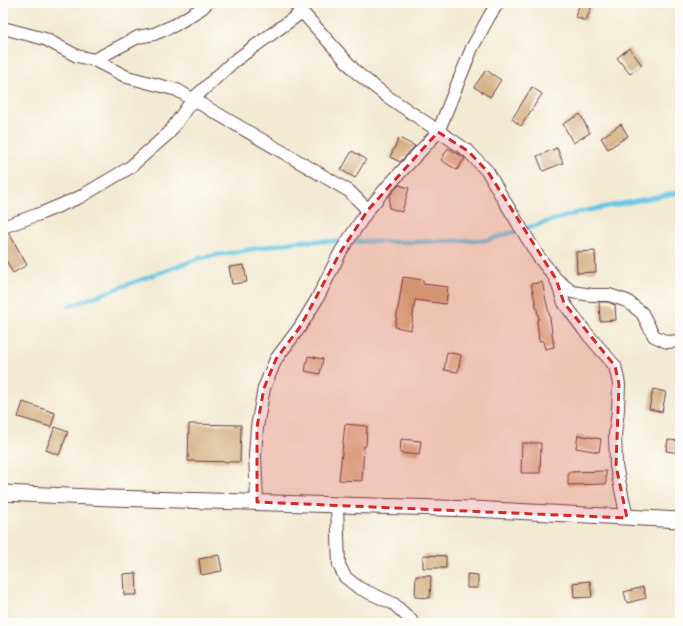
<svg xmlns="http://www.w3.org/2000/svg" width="683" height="626" font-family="Mali,sans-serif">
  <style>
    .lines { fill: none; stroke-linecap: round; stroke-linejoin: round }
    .stream { stroke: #66c6e4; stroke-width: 4.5 }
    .building { fill: #d4b084 }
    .minor-casing { stroke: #633d44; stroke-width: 14 }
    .tertiary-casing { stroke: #633d44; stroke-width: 17 }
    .minor { stroke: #fff; stroke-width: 12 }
    .tertiary { stroke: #fff; stroke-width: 15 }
    .marked { fill: #d62828; fill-opacity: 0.2; stroke: #d62828; stroke-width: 3; stroke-dasharray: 8 5; stroke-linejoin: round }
  </style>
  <rect width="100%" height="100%" fill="#fdfcf7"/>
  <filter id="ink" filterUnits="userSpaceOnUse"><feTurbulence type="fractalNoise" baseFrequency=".025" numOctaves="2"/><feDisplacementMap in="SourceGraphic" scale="8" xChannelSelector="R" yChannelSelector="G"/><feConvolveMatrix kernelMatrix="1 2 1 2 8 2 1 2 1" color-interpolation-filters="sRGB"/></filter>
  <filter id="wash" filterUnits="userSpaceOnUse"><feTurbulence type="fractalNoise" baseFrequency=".012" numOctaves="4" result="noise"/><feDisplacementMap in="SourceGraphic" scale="16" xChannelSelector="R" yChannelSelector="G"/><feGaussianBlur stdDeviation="0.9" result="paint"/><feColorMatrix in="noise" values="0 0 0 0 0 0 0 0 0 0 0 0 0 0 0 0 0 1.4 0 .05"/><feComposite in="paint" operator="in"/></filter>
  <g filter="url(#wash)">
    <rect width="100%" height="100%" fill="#f2ead2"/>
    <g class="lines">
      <polyline class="stream" points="69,306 200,258 300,241 412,242 488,240 580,212 680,192"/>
    </g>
    <g id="blocks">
      <g class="building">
        <polygon points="580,3 593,3 586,21 575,17"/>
        <polygon points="629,48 642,65 630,74 617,58"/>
        <polygon points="486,70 501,80 490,97 474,87"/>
        <polygon points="532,87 542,94 521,126 512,119"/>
        <polygon points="580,114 590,133 573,143 563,124"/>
        <polygon points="621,124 628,136 608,149 601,138"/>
        <polygon points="399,138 415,146 400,162 390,157"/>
        <polygon points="448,148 465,158 457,170 441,160"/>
        <polygon points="557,148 563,163 543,171 537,156"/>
        <polygon points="352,151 366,159 355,178 341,170"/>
        <polygon points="399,185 409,188 402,212 389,208 390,195"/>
        <polygon points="9,233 27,265 13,273 3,255 3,234"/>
        <polygon points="595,251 596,272 577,273 576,252"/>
        <polygon points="244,265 247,282 232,284 229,267"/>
        <polygon points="403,277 423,280 423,284 448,287 446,304 415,300 411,330 395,327"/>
        <polygon points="542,282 550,318 554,347 545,349 543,341 539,341 537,320 539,319 531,284"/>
        <polygon points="599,302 608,302 615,305 616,320 600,321"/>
        <polygon points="447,352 461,355 458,372 444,370"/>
        <polygon points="308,356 323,359 320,374 305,371"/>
        <polygon points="653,389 666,392 662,412 649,409"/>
        <polygon points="23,402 55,413 51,427 18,417"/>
        <polygon points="189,424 241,425 240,462 188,461"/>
        <polygon points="345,424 367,426 366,446 364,446 362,481 339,480"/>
        <polygon points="55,427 68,432 59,455 46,450"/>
        <polygon points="578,435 601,439 599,452 576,448"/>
        <polygon points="401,439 421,441 419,455 400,453"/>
        <polygon points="668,440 680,441 680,453 666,451"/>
        <polygon points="522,443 541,443 540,473 521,473"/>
        <polygon points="606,471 606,484 568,485 568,472"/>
        <polygon points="219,555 222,571 201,575 199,559"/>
        <polygon points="423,555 446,556 446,568 423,568"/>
        <polygon points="136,573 137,595 124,595 123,574"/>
        <polygon points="467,574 478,575 478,588 467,588"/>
        <polygon points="416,576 431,576 430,598 415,597"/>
        <polygon points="590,581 592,597 574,598 573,583"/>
        <polygon points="643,587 646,598 627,603 624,592"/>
      </g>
    </g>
  </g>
  <g filter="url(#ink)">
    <use href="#blocks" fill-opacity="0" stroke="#633d44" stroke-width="1"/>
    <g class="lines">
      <g class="minor-casing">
        <g id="minor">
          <polyline points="294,3 357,73 388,97 468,151 488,172 502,197 538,256 556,279 572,292 592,295 609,295 627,301 642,313 654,336 667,342 680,341"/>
          <polyline points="3,28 45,39 77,56 94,60 127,77 177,90 349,191 368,210"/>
          <polyline points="94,60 138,37 154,34 175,25 202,8 207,3"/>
          <polyline points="3,227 42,213 80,197 129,168 169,133 193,99 233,62 302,12"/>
          <polyline points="556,279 564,303 584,330 615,366 619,384 618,410 615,435 616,466 627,518"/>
          <polyline points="257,502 255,455 257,427 264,388 276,359 300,327 317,299 341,251 368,210 387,187 438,132 472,48 490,15 498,3"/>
          <polyline points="337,505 339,565 345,577 359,588 394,604 411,620 412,623"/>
        </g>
      </g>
      <g class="tertiary-casing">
        <polyline id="tertiary" points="3,493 111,498 473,509 680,520"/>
      </g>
      <use href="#minor" class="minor"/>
      <use href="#tertiary" class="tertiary"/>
    </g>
  </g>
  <path class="marked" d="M438 132 468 151 488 172 556 279 564 303 615 366 619 384 616 466 627 518 257 502V427L264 388 276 359 300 327 341 251 368 210Z"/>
  <rect width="683" height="626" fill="none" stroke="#fdfcf7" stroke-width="16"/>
</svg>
